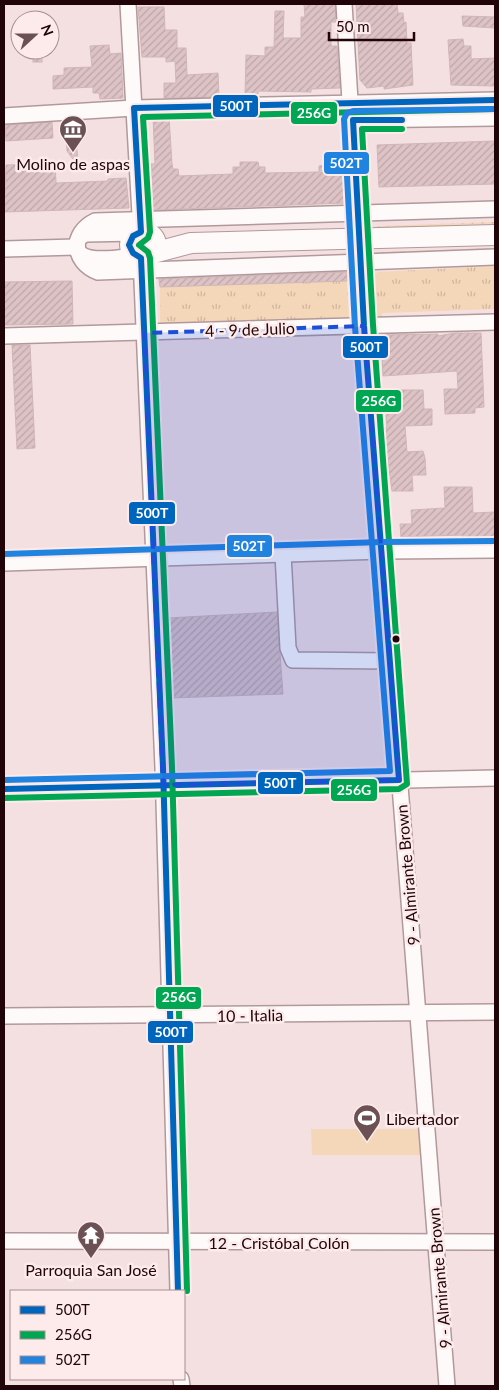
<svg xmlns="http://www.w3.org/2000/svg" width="499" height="1390" font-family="Lato,sans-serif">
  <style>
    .grass { fill: url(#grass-dots) }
    .park { fill: url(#park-tufts) }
    .pitch { fill: #f4d6b8 }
    .building { fill: url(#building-hatch); stroke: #cfb6b7 }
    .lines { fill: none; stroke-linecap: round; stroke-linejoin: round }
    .minor-casing { stroke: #b1999b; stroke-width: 18 }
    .major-casing { stroke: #b1999b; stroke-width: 22 }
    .minor { stroke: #fefafa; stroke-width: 15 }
    .major { stroke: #fefafa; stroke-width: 20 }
    .bus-1-casing { stroke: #fdebeb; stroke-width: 10 }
    .bus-2-casing { stroke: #fdebeb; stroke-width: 10 }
    .bus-3-casing { stroke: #fdebeb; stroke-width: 10 }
    .bus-1 { stroke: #0065bd; stroke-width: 6 }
    .bus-2 { stroke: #00a651; stroke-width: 6 }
    .bus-3 { stroke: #2083df; stroke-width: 6 }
    .marked { fill: #1d4ed8; fill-opacity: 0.2; stroke: #1d4ed8; stroke-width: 4; stroke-dasharray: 10 6; stroke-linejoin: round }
    .bus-dot { fill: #210408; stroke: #fdebeb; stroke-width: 2 }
    .labels { text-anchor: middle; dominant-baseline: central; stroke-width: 5; stroke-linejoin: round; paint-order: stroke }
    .poi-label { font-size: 16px; fill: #210408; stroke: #fdebeb }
    .street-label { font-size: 16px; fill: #210408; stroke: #fdebeb }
    .line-badge { stroke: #fdebeb; stroke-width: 2 }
    .badge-label { font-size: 14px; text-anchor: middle; font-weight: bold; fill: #fff }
  </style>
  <defs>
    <pattern id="grass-dots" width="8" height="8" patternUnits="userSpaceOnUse" patternTransform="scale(1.25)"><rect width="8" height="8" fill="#f4d6b8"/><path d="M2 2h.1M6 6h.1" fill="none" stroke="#d1b69d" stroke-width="1.8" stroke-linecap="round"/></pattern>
    <pattern id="park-tufts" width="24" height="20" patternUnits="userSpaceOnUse" patternTransform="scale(1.25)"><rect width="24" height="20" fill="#f4d6b8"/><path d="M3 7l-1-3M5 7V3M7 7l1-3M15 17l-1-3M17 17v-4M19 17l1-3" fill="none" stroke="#d1b69d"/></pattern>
    <pattern id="building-hatch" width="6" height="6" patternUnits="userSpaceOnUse" patternTransform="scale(1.25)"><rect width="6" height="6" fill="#ddc3c5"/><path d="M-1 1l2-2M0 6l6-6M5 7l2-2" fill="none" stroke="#bda6a8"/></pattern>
  </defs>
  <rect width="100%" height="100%" fill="#f5e0e1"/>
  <g class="grass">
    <polygon points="495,222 495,225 378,229 377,226"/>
    <polygon points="495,248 495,251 377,255 377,252"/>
  </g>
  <g class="park">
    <polygon points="495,266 495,309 382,313 381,322 372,318 370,280 373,275 378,272"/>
    <polygon points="347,281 349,320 163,327 160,322 160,287"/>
  </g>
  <polygon class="pitch" points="311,1129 421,1129 423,1155 312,1155"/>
  <g class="building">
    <polygon points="304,4 335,4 336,22 331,22 331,46 337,46 340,88 311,89 311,92 258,91 258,94 245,94 246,55 265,56 265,47 274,47 275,11 284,11 283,38 301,38 301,17 305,17"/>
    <polygon points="356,4 397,4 398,13 403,13 404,23 406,22 407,43 411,43 413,85 384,89 384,86 367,88 360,80"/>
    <polygon points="138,7 164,7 165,30 177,30 177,48 186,48 187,75 218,73 219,97 164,98 164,83 176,83 175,61 166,62 166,57 142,57"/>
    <polygon points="462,16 495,17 495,28 463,26"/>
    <polygon points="463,39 464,46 471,46 471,59 495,58 495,86 451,85 448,40"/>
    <polygon points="109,45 110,54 121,53 123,98 100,99 99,93 93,93 93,87 53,89 53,76 64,75 64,68 92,67 90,46"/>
    <rect x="33" y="50" width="9" height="12"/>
    <polygon points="153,117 169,117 172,164 173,169 178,169 179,176 233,174 233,167 240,167 240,162 258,162 259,167 265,167 265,173 319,172 319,166 326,165 326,159 344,158 346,203 153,210 151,164 155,164"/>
    <polygon points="52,122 53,138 6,141 5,125"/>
    <polygon points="75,135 79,167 67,151 66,136"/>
    <polygon points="495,141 495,184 379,187 377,145"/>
    <polygon points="55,164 56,183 108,181 108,179 126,178 129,208 4,212 6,165"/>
    <polygon points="347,272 347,281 160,287 159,279"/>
    <polygon points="72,281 73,324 4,325 4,282"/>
    <polygon points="455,333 481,333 484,407 475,408 475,413 445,414 444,389 458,389 457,371 383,376 381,335 438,334 438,336"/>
    <polygon points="12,345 30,345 35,448 17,449"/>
    <polygon points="388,390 423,390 424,409 432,409 432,425 405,426 407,452 423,451 425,458 426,475 412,475 413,491 392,491 385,439 384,428 387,428 386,415 388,414"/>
    <polygon points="444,487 472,487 473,513 495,512 495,538 462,539 462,535 401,537 400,524 412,524 411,510 445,508"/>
    <polygon points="277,612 283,694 171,698 168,618"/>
  </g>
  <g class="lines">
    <g class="minor-casing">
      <g id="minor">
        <polyline points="128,4 141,232"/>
        <polyline points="344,4 364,326 447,1386"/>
        <polyline points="4,116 134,108 495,100"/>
        <polyline points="353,120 495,118"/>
        <path d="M495 209 95 221C70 233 72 262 98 272L495 257"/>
        <path d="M136 233 85 234C80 237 76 240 77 246 77 266 122 257 136 256"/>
        <polyline points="4,249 76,247"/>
        <polyline points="141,258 163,767 178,1291"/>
        <polyline points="4,336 495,322"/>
        <polyline points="283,554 288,648 293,660 390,661"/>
        <polyline points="4,563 383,551 495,550"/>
        <polyline points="4,789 495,778"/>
        <polyline points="4,1016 495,1012"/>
        <polyline points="4,1241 495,1242"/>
        <polyline points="181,1379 182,1386"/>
      </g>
    </g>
    <g class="major-casing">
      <g id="major">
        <circle cx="143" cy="245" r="13"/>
        <polyline points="153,253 191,243 495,235"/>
      </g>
    </g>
    <use href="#minor" class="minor"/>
    <use href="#major" class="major"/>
    <g class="bus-1-casing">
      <g id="bus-1">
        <polyline points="4,789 399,780 364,326 353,120 402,120"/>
        <polyline points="178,1291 163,767 141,258 133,253 129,245 133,236 141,232 134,108 495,100"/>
      </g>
    </g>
    <g class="bus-2-casing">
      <g id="bus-2">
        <polyline points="4,798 399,789 407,784 373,325 362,129 402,129"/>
        <polyline points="187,1291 172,767 150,258 148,252 139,245 148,238 150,232 143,117 495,109"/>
      </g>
    </g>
    <g class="bus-3-casing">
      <g id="bus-3">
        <polyline points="4,554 383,542 495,541"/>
        <polyline points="4,780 390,771 355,327 344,119 347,113 353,111 495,109"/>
      </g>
    </g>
    <use href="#bus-1" class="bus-1"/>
    <use href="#bus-2" class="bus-2"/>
    <use href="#bus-3" class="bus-3"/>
  </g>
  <path class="marked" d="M364 326 399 780 163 785 144 333Z"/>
  <defs>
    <g id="museum-pin" transform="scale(1.4375)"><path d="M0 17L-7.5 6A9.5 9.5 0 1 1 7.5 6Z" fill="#6b5154" stroke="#fdebeb"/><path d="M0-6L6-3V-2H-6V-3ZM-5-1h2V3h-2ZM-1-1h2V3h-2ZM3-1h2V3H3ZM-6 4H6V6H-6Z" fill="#fff"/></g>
    <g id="stadium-pin" transform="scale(1.4375)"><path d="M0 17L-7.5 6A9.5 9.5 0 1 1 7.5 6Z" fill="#6b5154" stroke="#fdebeb"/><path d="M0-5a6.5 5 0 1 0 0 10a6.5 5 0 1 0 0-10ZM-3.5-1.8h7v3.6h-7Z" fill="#fff"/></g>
    <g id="temple-pin" transform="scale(1.4375)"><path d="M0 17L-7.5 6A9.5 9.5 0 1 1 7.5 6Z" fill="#6b5154" stroke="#fdebeb"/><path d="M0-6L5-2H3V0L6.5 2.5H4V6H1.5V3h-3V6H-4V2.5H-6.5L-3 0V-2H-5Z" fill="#fff"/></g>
  </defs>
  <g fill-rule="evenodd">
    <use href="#museum-pin" x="73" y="129"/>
    <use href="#stadium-pin" x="367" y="1118"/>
    <use href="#temple-pin" x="91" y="1235"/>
  </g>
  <circle class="bus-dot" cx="396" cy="639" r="4.5"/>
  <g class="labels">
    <g class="poi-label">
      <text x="73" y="163">Molino de aspas</text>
      <text x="386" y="1118" text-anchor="start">Libertador</text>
      <text x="91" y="1269">Parroquia San José</text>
    </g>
    <g class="street-label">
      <text transform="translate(250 329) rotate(-2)">4 - 9 de Julio</text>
      <text transform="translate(407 875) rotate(-95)">9 - Almirante Brown</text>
      <text transform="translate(250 1015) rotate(-1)">10 - Italia</text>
      <text x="279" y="1242">12 - Cristóbal Colón</text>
      <text transform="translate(439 1278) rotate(-95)">9 - Almirante Brown</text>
    </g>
  </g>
  <g class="line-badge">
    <rect x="212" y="94" width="47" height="24" rx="5" fill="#0065bd"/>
    <rect x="290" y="101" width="48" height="24" rx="5" fill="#00a651"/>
    <rect x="323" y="151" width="47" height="24" rx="5" fill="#2083df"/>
    <rect x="342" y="335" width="47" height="24" rx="5" fill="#0065bd"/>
    <rect x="355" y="389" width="47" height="24" rx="5" fill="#00a651"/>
    <rect x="128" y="501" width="48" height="24" rx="5" fill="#0065bd"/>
    <rect x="226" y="534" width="47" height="24" rx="5" fill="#2083df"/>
    <rect x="257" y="771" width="47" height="24" rx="5" fill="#0065bd"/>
    <rect x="330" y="778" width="48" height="24" rx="5" fill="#00a651"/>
    <rect x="155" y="986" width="47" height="24" rx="5" fill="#00a651"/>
    <rect x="147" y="1020" width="47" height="24" rx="5" fill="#0065bd"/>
  </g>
  <g class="badge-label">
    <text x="236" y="111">500T</text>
    <text x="314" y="118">256G</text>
    <text x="346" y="168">502T</text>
    <text x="366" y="352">500T</text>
    <text x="379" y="406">256G</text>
    <text x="152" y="518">500T</text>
    <text x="249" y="551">502T</text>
    <text x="280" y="788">500T</text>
    <text x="354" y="795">256G</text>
    <text x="179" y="1002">256G</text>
    <text x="171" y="1037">500T</text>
  </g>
  <rect width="499" height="1390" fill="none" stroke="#210408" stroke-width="10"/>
  <rect x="10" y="1290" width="175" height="90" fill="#fdebeb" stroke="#a58f90"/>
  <rect x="20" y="1306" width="25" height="8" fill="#0065bd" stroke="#a58f90"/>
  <text x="55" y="1315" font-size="15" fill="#210408">500T</text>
  <rect x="20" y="1331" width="25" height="8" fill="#00a651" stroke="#a58f90"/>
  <text x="55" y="1340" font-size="15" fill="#210408">256G</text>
  <rect x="20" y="1356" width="25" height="8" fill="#2083df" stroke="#a58f90"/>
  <text x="55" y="1365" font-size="15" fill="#210408">502T</text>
  <g transform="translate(35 35) rotate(69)"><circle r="24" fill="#fdebeb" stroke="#a58f90"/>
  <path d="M0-4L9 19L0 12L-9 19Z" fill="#6b5154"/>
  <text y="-8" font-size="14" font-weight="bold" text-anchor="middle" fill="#210408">N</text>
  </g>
  <path d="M329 32v8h85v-8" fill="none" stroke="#210408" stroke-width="2.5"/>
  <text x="336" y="32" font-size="15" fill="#210408" stroke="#fdebeb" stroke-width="4" paint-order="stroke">50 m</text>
</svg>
